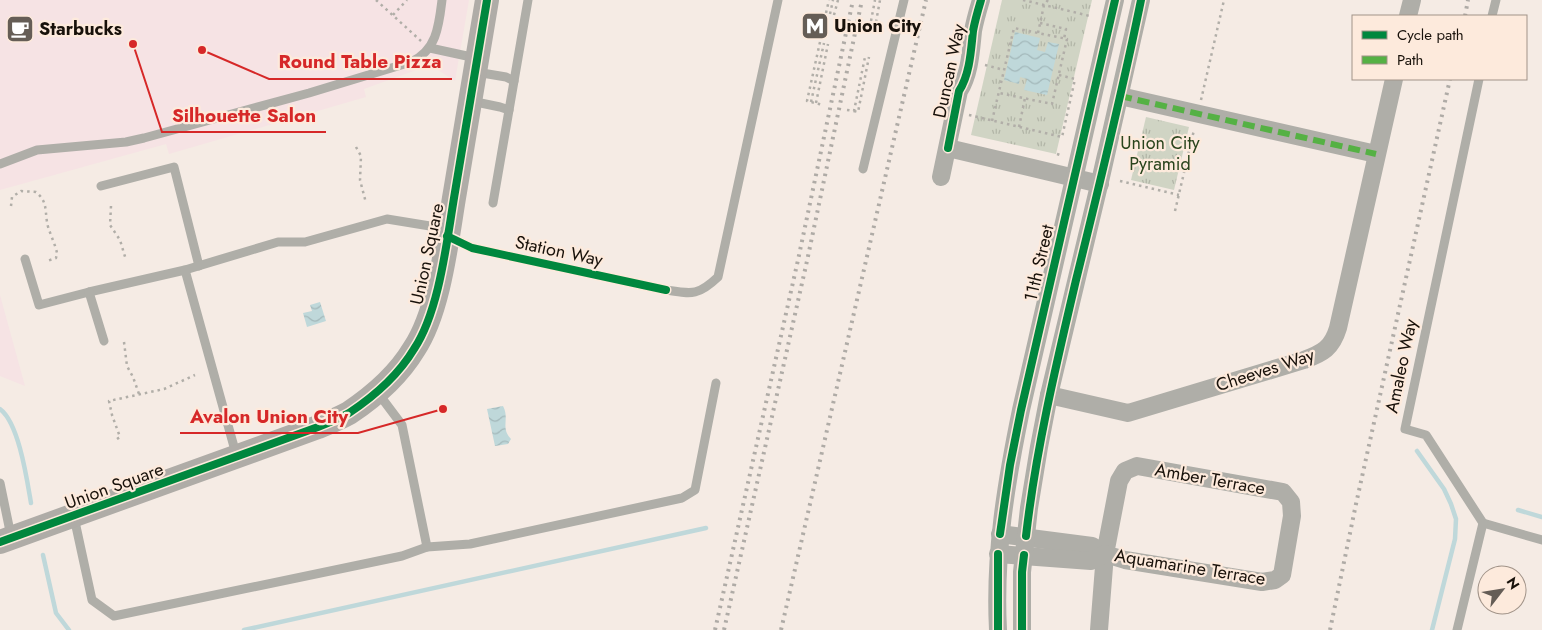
<svg xmlns="http://www.w3.org/2000/svg" width="1542" height="630" font-family="Jost,sans-serif">
  <style>
    .commercial { fill: #f6e3e4 }
    .grass { fill: url(#grass-tufts) }
    .water { fill: url(#water-waves) }
    .lines { fill: none; stroke-linecap: round; stroke-linejoin: round }
    .stream { stroke: #bfd8da; stroke-width: 4.5 }
    .path { stroke: #b1aea8; stroke-width: 2.5; stroke-dasharray: 2.5 4; stroke-linecap: butt }
    .lane { stroke: #afaea8; stroke-width: 9 }
    .street { stroke: #afaea8; stroke-width: 18 }
    .secondary { stroke: #afaca7; stroke-width: 24 }
    .rail { stroke: #afaba6; stroke-width: 4; stroke-dasharray: 2.5 5; stroke-linecap: butt }
    .quiet { stroke: #55b144; stroke-width: 6; stroke-dasharray: 12 6; stroke-linecap: butt }
    .cycleway-casing { stroke: #fdeadc; stroke-width: 11 }
    .cycleway { stroke: #00873e; stroke-width: 8 }
    .labels { text-anchor: middle; dominant-baseline: central; stroke-width: 4.5; stroke-linejoin: round; paint-order: stroke }
    .poi-label { font-size: 18px; font-weight: bold; fill: #18110a; stroke: #fdeadc; text-anchor: start }
    .street-label { font-size: 18px; fill: #18110a; stroke: #fdeadc }
    .park-label { font-size: 18px; fill: #29441c; stroke: #fdeadc }
    .leader { fill: none; stroke: #d62828; stroke-width: 2 }
    .callout-dot { fill: #d62828; stroke: #fdeadc; stroke-width: 2 }
    .callout-label { font-size: 19px; text-anchor: middle; font-weight: bold; fill: #d62828; stroke: #fdeadc; stroke-width: 4.5; stroke-linejoin: round; paint-order: stroke }
  </style>
  <defs>
    <pattern id="grass-tufts" width="24" height="20" patternUnits="userSpaceOnUse" patternTransform="scale(1.25)"><rect width="24" height="20" fill="#d0d4c4"/><path d="M3 7l-1-3M5 7V3M7 7l1-3M15 17l-1-3M17 17v-4M19 17l1-3" fill="none" stroke="#b2b5a7"/></pattern>
    <pattern id="water-waves" width="16" height="10" patternUnits="userSpaceOnUse" patternTransform="scale(1.25)"><rect width="16" height="10" fill="#bfd8da"/><path d="M0 5q4-4 8 0t8 0" fill="none" stroke="#a3b8ba"/></pattern>
  </defs>
  <rect width="100%" height="100%" fill="#f5ebe4"/>
  <g class="commercial">
    <polygon points="0,0 469,0 455,81 430,65 364,89 366,97 169,154 166,144 0,190"/>
    <polygon points="0,295 25,386 0,376"/>
  </g>
  <g class="grass">
    <polygon points="1002,0 1092,0 1056,154 971,135"/>
    <polygon points="1146,117 1189,127 1174,190 1131,180"/>
  </g>
  <g class="water">
    <polygon points="1015,32 1040,38 1037,50 1045,52 1048,42 1059,44 1047,95 1024,90 1027,79 1020,77 1019,84 1004,80"/>
    <polygon points="320,302 326,321 307,327 303,313 312,311 310,305"/>
    <path d="M503 406C510 419 500 427 511 439L508 444 495 446 487 409Z"/>
  </g>
  <g class="lines">
    <g class="stream">
      <path d="M0 409C19 423 27 480 31 503"/>
      <polyline points="1417,451 1444,489 1451,504 1456,519 1455,539 1432,630"/>
      <polyline points="1518,510 1542,517"/>
      <polyline points="43,555 56,613 69,630"/>
      <polyline points="244,630 706,528"/>
    </g>
    <g class="path">
      <polyline points="376,0 421,41"/>
      <polyline points="1023,0 1090,16"/>
      <polyline points="826,13 829,0"/>
      <polyline points="830,14 833,0"/>
      <polyline points="393,15 407,0"/>
      <polyline points="834,15 838,0"/>
      <polyline points="871,21 875,0"/>
      <polyline points="876,22 880,0"/>
      <polyline points="1040,23 1066,29 1064,39"/>
      <polyline points="1038,33 1044,5 1048,0"/>
      <polyline points="820,42 807,101 823,105"/>
      <polyline points="985,65 1004,70"/>
      <polyline points="1201,100 1224,0"/>
      <polyline points="811,102 824,43"/>
      <polyline points="816,103 828,44"/>
      <polyline points="847,110 854,111 865,57"/>
      <polyline points="854,111 858,112 869,57"/>
      <polyline points="969,115 1062,137 1075,79 1059,75"/>
      <polyline points="992,121 1014,28 1067,39 1052,104 999,93"/>
      <polyline points="1019,127 1025,98"/>
      <polyline points="356,147 361,156 360,180 366,203"/>
      <polyline points="1057,154 1063,156"/>
      <polyline points="1120,181 1179,195"/>
      <path d="M11 206 12 197 21 191 36 192C47 201 45 209 47 222 48 230 55 243 57 253L56 258 47 261"/>
      <polyline points="111,206 110,225 120,240 126,260"/>
      <polyline points="1175,211 1194,130"/>
      <polyline points="124,342 127,366 133,377 139,394"/>
      <polyline points="117,439 120,437 112,415 109,401 164,389 195,375"/>
    </g>
    <g class="lane">
      <polyline points="1492,16 1496,0"/>
      <polyline points="430,48 476,58"/>
      <polyline points="476,72 506,77 514,81"/>
      <polyline points="471,101 500,107 509,110"/>
      <path d="M0 164 37 150 126 142 144 138 309 93 411 62C437 50 439 25 442 0"/>
      <polyline points="863,169 904,0"/>
      <polyline points="101,186 174,167 199,266"/>
      <polyline points="493,203 528,0"/>
      <path d="M25 259 39 305 89 292 185 270 278 242H305L387 219 430 226 472 248 666 290C692 294 698 296 718 277L778 0"/>
      <polyline points="185,270 236,454"/>
      <polyline points="89,292 104,341"/>
      <polyline points="378,393 402,425 427,547"/>
      <polyline points="0,483 11,536"/>
      <polyline points="74,517 92,600 114,616 402,556 427,547 470,544 682,498 695,490 716,383"/>
      <polyline points="1483,523 1542,540"/>
      <polyline points="1457,630 1483,523 1426,435 1405,429 1479,79"/>
    </g>
    <g class="street">
      <polyline points="1408,16 1412,0"/>
      <polyline points="1120,96 1376,154"/>
      <polyline points="948,148 1100,184"/>
      <path d="M941 177 959 91C970 74 971 50 973 31 975 20 978 10 981 0"/>
      <path d="M1049 395 1128 413 1304 360C1323 353 1332 348 1338 328L1394 79"/>
      <polyline points="1000,534 1092,546 1105,554 1125,560 1262,582 1275,580 1282,575 1292,516 1291,502 1283,492 1137,466 1125,471 1119,481 1105,554 1099,630"/>
      <polyline points="998,554 1091,561 1105,554"/>
      <path d="M998 630C994 555 1006 483 1021 410L1115 0"/>
      <polyline points="1022,630 1022,572 1029,508 1039,447 1049,395 1101,177 1141,0"/>
    </g>
    <path class="secondary" d="M0 542 318 427C328 423 340 418 349 413 373 397 399 374 414 349 440 310 447 238 455 192 466 128 476 64 487 0"/>
    <g class="rail">
      <polyline points="1465,16 1468,0"/>
      <polyline points="715,630 798,260 853,0"/>
      <polyline points="724,630 807,261 862,0"/>
      <polyline points="781,630 926,0"/>
      <polyline points="1330,630 1356,504 1450,79"/>
    </g>
    <polyline class="quiet" points="1120,96 1376,154"/>
    <g class="cycleway-casing">
      <g id="cycleway">
        <path d="M948 148 959 91C970 74 971 50 973 31 975 20 978 10 981 0"/>
        <polyline points="447,236 472,248 666,290"/>
        <polyline points="1000,534 1010,465 1021,410 1115,0"/>
        <path d="M1026 536C1036 449 1056 365 1076 280 1099 187 1122 94 1141 0"/>
        <path d="M0 542 318 427C328 423 340 418 349 413 373 397 399 374 414 349 440 310 447 238 455 192 466 128 476 64 487 0"/>
        <polyline points="998,630 998,554"/>
        <polyline points="1022,630 1022,572 1024,555"/>
      </g>
    </g>
    <use href="#cycleway" class="cycleway"/>
  </g>
  <defs>
    <g id="metro-square" transform="scale(1.4375)"><rect x="-9" y="-9" width="18" height="18" rx="4" fill="#655d56" stroke="#fdeadc"/><path d="M-5.5 5V-5H-3L0 0L3-5H5.5V5H3V-.5L0 4L-3-.5V5Z" fill="#fff"/></g>
    <g id="cafe-square" transform="scale(1.4375)"><rect x="-9" y="-9" width="18" height="18" rx="4" fill="#655d56" stroke="#fdeadc"/><path d="M-5.5-4.5H6V0H3Q3 3.5 0 3.5H-2.5Q-5.5 3.5-5.5 0ZM3-3.2v2h1.7v-2ZM-6 4.5H4V6H-6Z" fill="#fff"/></g>
  </defs>
  <g fill-rule="evenodd">
    <use href="#metro-square" x="815" y="26"/>
    <use href="#cafe-square" x="20" y="29"/>
  </g>
  <g class="labels">
    <g class="poi-label">
      <text x="834" y="26">Union City</text>
      <text x="39" y="29">Starbucks</text>
    </g>
    <g class="street-label">
      <text transform="translate(949 71) rotate(-78)">Duncan Way</text>
      <text transform="translate(559 251) rotate(12)">Station Way</text>
      <text transform="translate(427 254) rotate(-78)">Union Square</text>
      <text transform="translate(1039 263) rotate(-77)">11th Street</text>
      <text transform="translate(1401 366) rotate(-78)">Amaleo Way</text>
      <text transform="translate(1265 370) rotate(-18)">Cheeves Way</text>
      <text transform="translate(1210 479) rotate(10)">Amber Terrace</text>
      <text transform="translate(114 486) rotate(-20)">Union Square</text>
      <text transform="translate(1190 567) rotate(9)">Aquamarine Terrace</text>
    </g>
    <g class="park-label">
      <text x="1160" y="143">Union City<tspan x="1160" dy="21">Pyramid</tspan></text>
    </g>
  </g>
  <path class="leader" d="M202 50L269 79H452M133 44L162 132H326M443 409L358 433H180"/>
  <g class="callout-dot">
    <circle cx="202" cy="50" r="5"/>
    <circle cx="133" cy="44" r="5"/>
    <circle cx="443" cy="409" r="5"/>
  </g>
  <g class="callout-label">
    <text x="360" y="68">Round Table Pizza</text>
    <text x="244" y="122">Silhouette Salon</text>
    <text x="269" y="423">Avalon Union City</text>
  </g>
  <rect x="1352" y="15" width="175" height="65" fill="#fdeadc" stroke="#a19388"/>
  <rect x="1362" y="31" width="25" height="8" fill="#00873e" stroke="#a19388"/>
  <text x="1397" y="40" font-size="15" fill="#18110a">Cycle path</text>
  <rect x="1362" y="56" width="25" height="8" fill="#55b144" stroke="#a19388"/>
  <text x="1397" y="65" font-size="15" fill="#18110a">Path</text>
  <g transform="translate(1502 590) rotate(59)"><circle r="24" fill="#fdeadc" stroke="#a19388"/>
  <path d="M0-4L9 19L0 12L-9 19Z" fill="#655d56"/>
  <text y="-8" font-size="14" font-weight="bold" text-anchor="middle" fill="#18110a">N</text>
  </g>
</svg>
